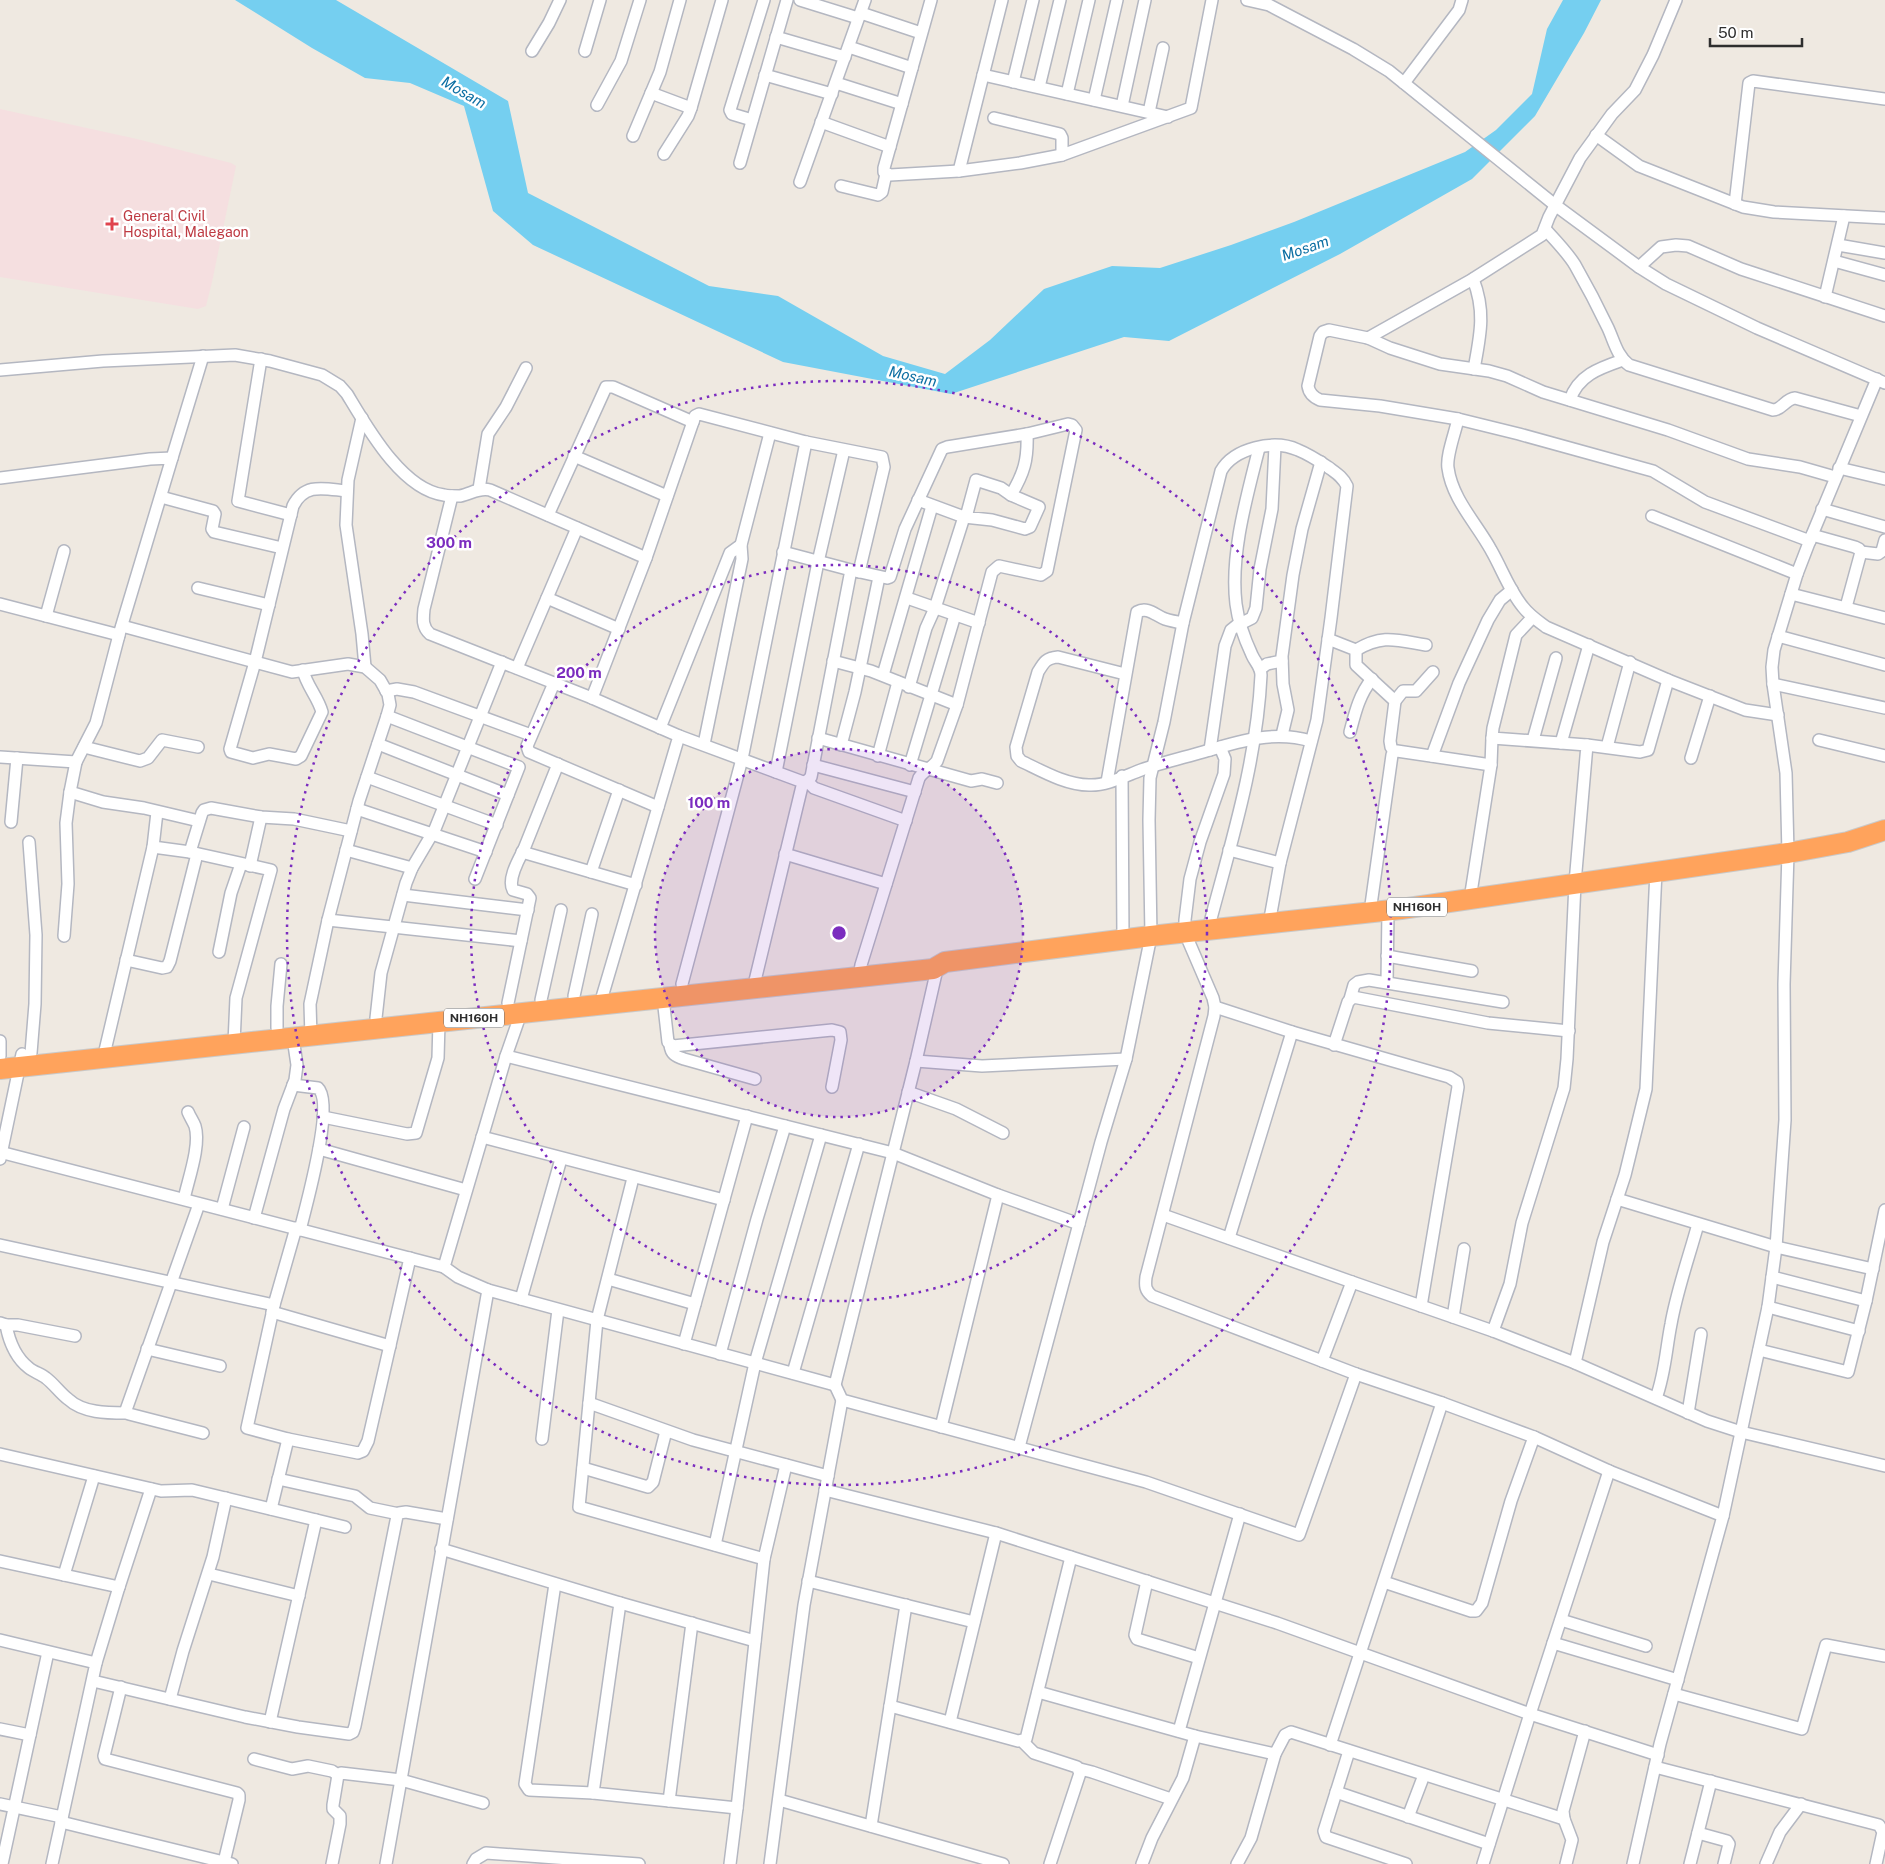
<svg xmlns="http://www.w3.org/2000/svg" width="1885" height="1864" font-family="'Public Sans',sans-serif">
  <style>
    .medical { fill: #f5dfe0 }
    .water { fill: #75cff0 }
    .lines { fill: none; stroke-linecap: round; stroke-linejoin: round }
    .street-casing { stroke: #b4b7c1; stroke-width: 14 }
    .highway-casing { stroke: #c9c9c9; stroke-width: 22 }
    .street { stroke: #fff; stroke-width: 11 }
    .highway { stroke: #ffa35c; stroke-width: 20 }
    .ring { fill: none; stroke: #7b2cbf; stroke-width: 2.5; stroke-dasharray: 2.5 5 }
    .health-dot { fill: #e0444e; stroke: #fff; stroke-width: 2 }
    .labels { text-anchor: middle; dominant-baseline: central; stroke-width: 5; stroke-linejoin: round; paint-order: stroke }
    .shield { fill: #fff; stroke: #6d6d6d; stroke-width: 1 }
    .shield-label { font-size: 12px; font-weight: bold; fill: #2e2e2e }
    .health-label { font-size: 14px; fill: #be3a42; stroke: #fff; text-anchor: start }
    .water-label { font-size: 15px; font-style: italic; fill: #0d6fa3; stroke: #fff }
    .centre { fill: #7b2cbf; stroke: #fff; stroke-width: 2.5 }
    .ring-label { font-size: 15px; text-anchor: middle; font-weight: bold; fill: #7b2cbf; stroke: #fff; stroke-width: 5; stroke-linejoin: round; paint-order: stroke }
  </style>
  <rect width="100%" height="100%" fill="#efe9e1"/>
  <polygon class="medical" points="0,109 137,139 231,163 236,166 212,282 206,306 198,309 0,277"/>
  <polygon class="water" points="235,0 336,0 508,101 528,193 709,286 778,296 883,356 945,374 990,340 1044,289 1112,266 1160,268 1231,245 1294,222 1465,152 1496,130 1532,94 1547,29 1563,0 1601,0 1584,33 1535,116 1472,179 1340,254 1169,341 1124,337 951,394 783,362 533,245 493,211 464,106 410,83 365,78 312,48"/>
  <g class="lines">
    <g class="street-casing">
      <g id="street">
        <polyline points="800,0 858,18"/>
        <polyline points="931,0 884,168 884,172 890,175 959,171 1020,163 1062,155 1191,108 1212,0"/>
        <polyline points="1247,0 1269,5 1353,49 1389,71 1555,205 1639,267 1666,284 1757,328 1885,383"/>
        <polyline points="861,13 921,33"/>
        <polyline points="776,37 845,57"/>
        <polyline points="849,47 912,68"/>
        <polyline points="532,51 549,23 560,0"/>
        <polyline points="585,51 600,0"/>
        <polyline points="765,75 832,94"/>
        <polyline points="983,75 1168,117"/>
        <polyline points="1013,82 1033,0"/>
        <polyline points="836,83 902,104"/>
        <polyline points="1404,83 1459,10 1462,0"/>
        <polyline points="1039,87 1060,0"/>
        <polyline points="651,93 691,108"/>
        <polyline points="1067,94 1089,0"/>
        <polyline points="1094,100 1117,0"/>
        <polyline points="597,105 621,61 640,0"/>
        <polyline points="1122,106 1145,0"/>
        <polyline points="1149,112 1163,48"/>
        <polyline points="994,118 1060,134 1062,138 1062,155"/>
        <polyline points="752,120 732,114 730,110 764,0"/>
        <polyline points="821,122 890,147"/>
        <polyline points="1596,135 1639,166 1743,207 1774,212 1885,218"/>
        <polyline points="633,136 660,72 680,0"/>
        <polyline points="664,154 688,116 691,108 722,0"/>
        <polyline points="740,163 787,0"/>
        <polyline points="959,171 1002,0"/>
        <polyline points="800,182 865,0"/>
        <polyline points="841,186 878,195 882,192 886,174"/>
        <polyline points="1735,204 1749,83 1753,81 1885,99"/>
        <path d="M1545 229C1556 241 1567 252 1575 265 1587 286 1598 307 1608 328 1614 341 1617 356 1629 365L1773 410C1782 410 1785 399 1795 398L1861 416"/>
        <polyline points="1838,245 1885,253"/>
        <polyline points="1834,261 1885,275"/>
        <polyline points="1639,267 1661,247 1676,245 1688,246 1741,269 1885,316"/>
        <path d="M1473 279C1486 312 1480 336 1474 369"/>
        <polyline points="1825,297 1844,216"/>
        <polyline points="1368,338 1473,279 1542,235 1549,217 1580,158 1612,114 1635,90 1653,55 1676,0"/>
        <polyline points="261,359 238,501 291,515"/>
        <path d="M0 370 103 361 235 355 270 361 322 375 340 386 347 394C367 427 402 490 444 495 449 496 455 496 460 496 471 494 479 487 490 490L646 558"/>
        <path d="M1570 400C1578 375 1600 368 1623 360"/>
        <polyline points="362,418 348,480 346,525 362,634 365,667"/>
        <path d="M1458 419C1455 433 1446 456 1448 468 1452 499 1477 524 1491 550 1502 569 1509 590 1523 607 1530 616 1538 621 1546 627L1668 680 1745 710 1778 715"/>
        <polyline points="574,456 667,496"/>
        <polyline points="172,458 203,356"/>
        <polyline points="1839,468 1885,479"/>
        <polyline points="0,478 150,459 172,458 118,638"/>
        <polyline points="479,489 488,434 506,407 526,368"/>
        <path d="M1011 495C1024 473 1028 460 1027 434"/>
        <path d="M452 496 424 609C423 619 422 627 430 634L592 698 679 736 600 1004"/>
        <polyline points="161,497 213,511 215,514 212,529 214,532 282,548"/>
        <polyline points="918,500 964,517 992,520 1025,529 1030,527 1039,507 1011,495 1001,488 976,480 966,517"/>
        <polyline points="1822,509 1885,527"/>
        <polyline points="548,515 606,387 613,387 693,422"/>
        <polyline points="1652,516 1797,574"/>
        <polyline points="1812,535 1855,547 1859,549 1861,552 1846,607"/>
        <path d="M1810 541 1705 502 1653 471 1519 434 1458 419 1380 406 1320 400C1313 397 1309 393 1308 386L1320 336 1323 332 1329 330 1368 338 1390 348 1440 364 1489 371 1507 376 1543 392 1668 430 1748 459 1800 467 1835 477"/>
        <polyline points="783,552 851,570 811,777 807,781 803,782"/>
        <polyline points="1861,552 1878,554 1882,551 1885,540"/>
        <path d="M851 570 887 578 890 577 905 529 942 449 947 447 1027 434 1068 424 1072 425 1076 430 1047 571 1041 575 999 566 992 572 957 705 937 761C932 768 924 770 919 778L861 965 859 977"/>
        <polyline points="198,588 269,605"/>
        <polyline points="1791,594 1885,618"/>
        <polyline points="547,598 619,629"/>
        <polyline points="907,598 979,623"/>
        <polyline points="0,604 119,635 96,723 76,762 0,757"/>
        <polyline points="46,616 64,551"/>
        <polyline points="122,626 292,672 348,664 365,667 380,680 388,694 390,705 387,716 359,801 328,920 310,1004 311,1037"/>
        <polyline points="1778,636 1885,665"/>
        <polyline points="1328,639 1356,650 1356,665 1395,701 1390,741 1391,747 1394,752"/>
        <path d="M1356 650C1383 634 1396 640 1426 645"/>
        <polyline points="833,661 871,671 957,705"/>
        <polyline points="517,668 577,528"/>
        <polyline points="1260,669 1267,664 1282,661"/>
        <path d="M303 670C306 685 318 697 322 712L301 756 296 759 269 754 253 758 231 752 230 749 255 662 293 506C305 482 325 489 347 491"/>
        <path d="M1125 674 1058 657C1046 658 1044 662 1038 672L1016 747 1017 756 1021 761C1042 771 1066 785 1089 785 1106 786 1125 776 1141 770 1161 763 1182 758 1203 752 1240 741 1274 730 1311 741"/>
        <polyline points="883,675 932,506"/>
        <polyline points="554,683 527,746 529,752 658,807"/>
        <polyline points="1773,684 1885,708"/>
        <polyline points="909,687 926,628 935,608 964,517"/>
        <polyline points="386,691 397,689 414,692 531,735"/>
        <polyline points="592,698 646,558 695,416 699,414 806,442 882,457 884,467 859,572"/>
        <polyline points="1395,701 1403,691 1416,691 1433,672"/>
        <polyline points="387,716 519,767 475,879"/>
        <polyline points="660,728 730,553 741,545"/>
        <path d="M1350 732C1355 713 1359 695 1372 679"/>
        <polyline points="1282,735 1288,710 1283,684 1282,656 1293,575 1302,529 1321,462"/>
        <polyline points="679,736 803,782 753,989"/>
        <polyline points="818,738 971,781 982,779 997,783"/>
        <polyline points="1533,740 1556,658"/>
        <polyline points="1819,740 1885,756"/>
        <polyline points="1561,743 1589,645"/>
        <polyline points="378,744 508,795"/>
        <polyline points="704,744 742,559 741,545 770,433"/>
        <polyline points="841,745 855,692 879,577"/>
        <polyline points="1587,745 1640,752 1648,750 1668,680"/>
        <polyline points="84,747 140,761 148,758 162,740 198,747"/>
        <path d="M1220 747 1225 759 1224 774 1200 842 1190 879 1185 920V933L1213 998 1215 1007 1214 1016 1146 1277C1145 1286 1145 1290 1152 1296L1356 1374"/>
        <polyline points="1607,747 1630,662"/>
        <polyline points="1210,750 1225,646 1231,630 1236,626 1252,618 1256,608 1260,569 1272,509 1275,446"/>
        <polyline points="878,756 898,682"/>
        <polyline points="1432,756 1459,683 1488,620 1500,600 1512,590"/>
        <polyline points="1691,758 1710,696"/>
        <polyline points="76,762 70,792 103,802 144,808 199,821"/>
        <polyline points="813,765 915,792"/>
        <polyline points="910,765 955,615"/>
        <polyline points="776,772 818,562 844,450"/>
        <polyline points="1122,776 1123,940"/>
        <polyline points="367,777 497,825"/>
        <polyline points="807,781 814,788 906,821"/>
        <path d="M1107 782 1137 612C1148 606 1156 616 1165 619 1171 621 1177 622 1183 623"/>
        <polyline points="357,809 486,852"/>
        <polyline points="11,822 17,758"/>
        <polyline points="29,842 36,935 35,1004 31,1053"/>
        <polyline points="153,847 157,812"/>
        <polyline points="346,850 412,868"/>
        <polyline points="1229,850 1280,863"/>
        <polyline points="190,852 202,813 204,810 211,808 261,817 294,819 351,831"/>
        <polyline points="522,852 636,885"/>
        <polyline points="785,854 886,884"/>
        <polyline points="250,866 261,817"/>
        <polyline points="591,872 619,790"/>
        <polyline points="403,895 528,910"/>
        <polyline points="1470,899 1491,765 1492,738"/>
        <polyline points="1370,912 1392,755 1394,752 1397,751 1491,765"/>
        <polyline points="328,920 521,941"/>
        <path d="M1208 930C1230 846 1257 762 1261 675 1261 667 1255 662 1252 655 1245 640 1238 620 1236 604 1230 554 1247 496 1259 448"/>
        <polyline points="64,936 68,884 66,823 70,792"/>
        <polyline points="219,952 231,893 241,864"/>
        <polyline points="1387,956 1472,971"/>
        <polyline points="126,960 162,968 167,967 170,961 197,854"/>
        <polyline points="1387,982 1388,911"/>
        <polyline points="682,984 742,759 806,442"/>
        <polyline points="574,996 592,914"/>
        <polyline points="663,998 668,1042 673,1046 832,1030 840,1032 841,1040 832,1087"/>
        <polyline points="1350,999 1354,985 1358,982 1369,980 1503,1002"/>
        <polyline points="541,1000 561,910"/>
        <path d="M508 1003 530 898 527 894 513 890C507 879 519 859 524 849L558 764"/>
        <polyline points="1215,1007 1292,1032 1449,1077 1457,1082 1458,1087 1421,1306"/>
        <polyline points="521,1013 506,1056 444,1267 458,1277 488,1290 835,1385 916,1061 937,969 936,964"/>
        <polyline points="376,1018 381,973 406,883 412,868 435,829 502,662"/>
        <polyline points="277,1028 277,1006 281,964"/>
        <polyline points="0,1041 0,1056"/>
        <path d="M670 1045C671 1054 675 1056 684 1059L755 1079"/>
        <polyline points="1334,1045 1348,1002 1353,997 1488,1023 1569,1031"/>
        <polyline points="506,1056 893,1153 998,1195 1079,1224"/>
        <polyline points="103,1059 153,847 190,852 271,870 236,998 234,1043"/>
        <polyline points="916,1061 982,1066 1126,1059"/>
        <path d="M293 1085 318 1088C335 1103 306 1206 300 1230"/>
        <polyline points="908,1092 956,1109 1003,1133"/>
        <polyline points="323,1117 407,1134 416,1133 438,1058 439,1022"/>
        <polyline points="482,1137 724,1200"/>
        <polyline points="319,1149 466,1190"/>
        <polyline points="0,1152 444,1267"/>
        <polyline points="0,1159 22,1054"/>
        <path d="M184 1199C188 1180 201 1145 195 1126 193 1121 190 1117 188 1112"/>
        <polyline points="1617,1199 1776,1247 1873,1269"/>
        <polyline points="199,1204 126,1410 129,1414 203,1433"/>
        <polyline points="222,1209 244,1127"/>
        <polyline points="1163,1215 1352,1282 1493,1331 1575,1363 1603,1242 1625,1175 1646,1089 1656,871"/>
        <polyline points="254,1218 284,1109 295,1080 297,1065 293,1038"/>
        <polyline points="1229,1238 1292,1032"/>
        <polyline points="0,1245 274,1305 296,1228"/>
        <polyline points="1772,1277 1866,1301"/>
        <polyline points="608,1279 695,1304"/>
        <polyline points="521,1299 561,1159"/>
        <polyline points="274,1305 247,1428 288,1439 358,1453 363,1451 368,1441 410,1258"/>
        <polyline points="1768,1307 1859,1331"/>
        <polyline points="272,1312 390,1346"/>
        <polyline points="1453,1317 1464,1249"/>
        <path d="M0 1323 6 1325C9 1341 16 1358 29 1368 34 1372 41 1374 46 1378 54 1384 60 1393 68 1399 83 1413 107 1413 126 1413"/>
        <polyline points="6,1325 18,1325 75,1336"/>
        <polyline points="1493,1331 1510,1284 1522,1223 1564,1088 1567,1059 1575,883 1587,745 1492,738 1493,728 1516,635 1532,618"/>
        <polyline points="684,1344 747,1116"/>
        <polyline points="147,1349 220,1366"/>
        <polyline points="1759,1350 1848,1372 1866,1301 1885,1210"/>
        <polyline points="720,1354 757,1219 785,1126"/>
        <polyline points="1322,1361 1352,1282"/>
        <polyline points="1575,1363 1707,1421 1741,1432 1885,1466"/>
        <polyline points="793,1373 859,1144"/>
        <polyline points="835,1385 842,1400 1146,1482 1299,1535 1356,1374 1442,1403 1534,1437 1609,1471 1723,1516"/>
        <path d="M1656 1398C1665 1374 1666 1349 1671 1324 1677 1290 1689 1257 1698 1224"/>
        <polyline points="589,1403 693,1440 828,1476"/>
        <polyline points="1688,1413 1701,1334"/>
        <polyline points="941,1427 998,1195"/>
        <polyline points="542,1439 558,1310"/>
        <path d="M1019 1447 1101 1142 1126 1059 1151 936 1149 820 1150 778 1164 722 1183 623 1221 471C1234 448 1274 439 1298 450 1308 454 1319 461 1328 467 1336 473 1343 477 1347 486L1331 618 1317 720 1280 863 1269 924"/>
        <polyline points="0,1454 161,1491 192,1490 345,1527"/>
        <polyline points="583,1468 648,1487 653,1482 666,1431"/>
        <polyline points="278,1479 355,1496 370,1508 399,1514"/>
        <polyline points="825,1490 996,1533 1277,1623 1530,1714 1658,1755"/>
        <polyline points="271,1509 288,1439"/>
        <polyline points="715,1545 755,1363 821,1135"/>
        <polyline points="441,1549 620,1603 593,1793 737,1808 764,1559 579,1507 597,1320 633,1178"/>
        <polyline points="764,1559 786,1465"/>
        <polyline points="0,1561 119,1587 151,1489"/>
        <polyline points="209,1574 299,1596"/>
        <polyline points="64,1575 94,1476"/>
        <polyline points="808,1581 974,1622"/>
        <polyline points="1147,1581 1135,1635 1137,1639 1199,1658"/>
        <polyline points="1384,1582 1471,1611 1476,1611 1482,1603 1511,1501 1534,1437"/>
        <polyline points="555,1584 525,1784 529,1790 593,1793"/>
        <polyline points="620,1603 755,1641"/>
        <polyline points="1561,1620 1646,1646"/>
        <polyline points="0,1640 96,1663 52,1864"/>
        <polyline points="1553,1643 1678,1680"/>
        <polyline points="96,1663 119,1587"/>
        <polyline points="93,1681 245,1717 298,1727 349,1734 353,1732 355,1726 397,1516 399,1513 406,1512 447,1519"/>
        <polyline points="121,1687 104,1756 105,1759 237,1793 239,1795 239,1800 224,1862"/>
        <polyline points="1038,1692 1195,1736 1275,1754"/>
        <polyline points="1674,1694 1802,1729 1826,1645 1885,1656"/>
        <polyline points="170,1699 183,1651 213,1557 226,1498"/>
        <polyline points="890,1706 1018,1741 1026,1739 1071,1557"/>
        <polyline points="270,1722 316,1520"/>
        <polyline points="950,1722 996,1533"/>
        <polyline points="0,1729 30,1735"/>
        <polyline points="1179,1731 1240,1514"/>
        <polyline points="1022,1741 1034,1753 1077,1767 1080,1773 1050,1864"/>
        <polyline points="1330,1745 1442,1403"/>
        <polyline points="1349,1751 1324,1831 1326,1837 1406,1864"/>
        <polyline points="254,1759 292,1769 308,1766 332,1771 338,1775"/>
        <polyline points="1655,1767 1879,1825 1883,1832 1876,1864"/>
        <polyline points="1080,1769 1092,1772 1171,1799"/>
        <polyline points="1336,1792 1489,1844"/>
        <polyline points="779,1800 1003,1864"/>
        <polyline points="669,1801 692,1623"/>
        <polyline points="0,1804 62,1817"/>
        <polyline points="1408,1817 1424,1775"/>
        <polyline points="61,1822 232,1864"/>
        <polyline points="871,1826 906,1605"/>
        <polyline points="1698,1833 1727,1841 1729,1844 1724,1864"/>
        <polyline points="2,1864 48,1652"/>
        <polyline points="332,1864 340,1824 340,1816 333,1809 333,1805 338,1775 341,1773 401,1780 483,1803"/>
        <polyline points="386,1864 488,1290"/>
        <polyline points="473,1864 476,1859 486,1853 639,1864"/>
        <polyline points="730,1864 737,1808"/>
        <polyline points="770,1864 804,1605 842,1400"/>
        <polyline points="1142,1864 1152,1838 1183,1778 1195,1736"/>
        <polyline points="1237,1864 1251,1838 1275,1754 1285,1735 1291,1732 1564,1819"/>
        <polyline points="1483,1864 1530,1714 1609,1471"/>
        <polyline points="1566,1864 1572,1840 1564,1819 1563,1811 1585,1731"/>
        <polyline points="1633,1864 1660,1744 1723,1516 1768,1307 1776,1247 1785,1120 1784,984 1788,853 1786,773 1773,684 1772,667 1774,650 1797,574 1812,535 1877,379"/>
        <polyline points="1690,1864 1711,1781"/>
        <polyline points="1766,1864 1780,1832 1801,1804"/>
      </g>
    </g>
    <g class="highway-casing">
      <polyline id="highway" points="0,1069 933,969 945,962 1151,936 1401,909 1788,853 1848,842 1885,830"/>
    </g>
    <use href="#street" class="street"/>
    <use href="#highway" class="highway"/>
  </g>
  <circle cx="839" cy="933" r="184" fill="#7b2cbf" fill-opacity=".12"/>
  <g class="ring">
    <circle cx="839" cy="933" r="184"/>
    <circle cx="839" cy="933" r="368"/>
    <circle cx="839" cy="933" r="552"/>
  </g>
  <path class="health-dot" d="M109.5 216.5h5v5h5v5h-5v5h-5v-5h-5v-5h5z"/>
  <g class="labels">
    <g class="shield">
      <rect x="1387" y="897.5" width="60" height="19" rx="4"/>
      <rect x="444" y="1008.5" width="60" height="19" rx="4"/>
    </g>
    <g class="shield-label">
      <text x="1417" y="907">NH160H</text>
      <text x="474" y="1018">NH160H</text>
    </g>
    <g class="health-label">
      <text x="123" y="216">General Civil<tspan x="123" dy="16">Hospital, Malegaon</tspan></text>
    </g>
    <g class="water-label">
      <text transform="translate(464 92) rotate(30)">Mosam</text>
      <text transform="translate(1305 248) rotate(-19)">Mosam</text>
      <text transform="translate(913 376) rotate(13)">Mosam</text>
    </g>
  </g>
  <circle cx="839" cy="933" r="8" class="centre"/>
  <g class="ring-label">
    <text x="449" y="548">300 m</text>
    <text x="579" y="678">200 m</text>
    <text x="709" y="808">100 m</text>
  </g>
  <path d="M1710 38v8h92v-8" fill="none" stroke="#2e2e2e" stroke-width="2.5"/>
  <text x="1718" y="38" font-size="15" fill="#2e2e2e" stroke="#ffffff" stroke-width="4" paint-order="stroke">50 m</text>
</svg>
